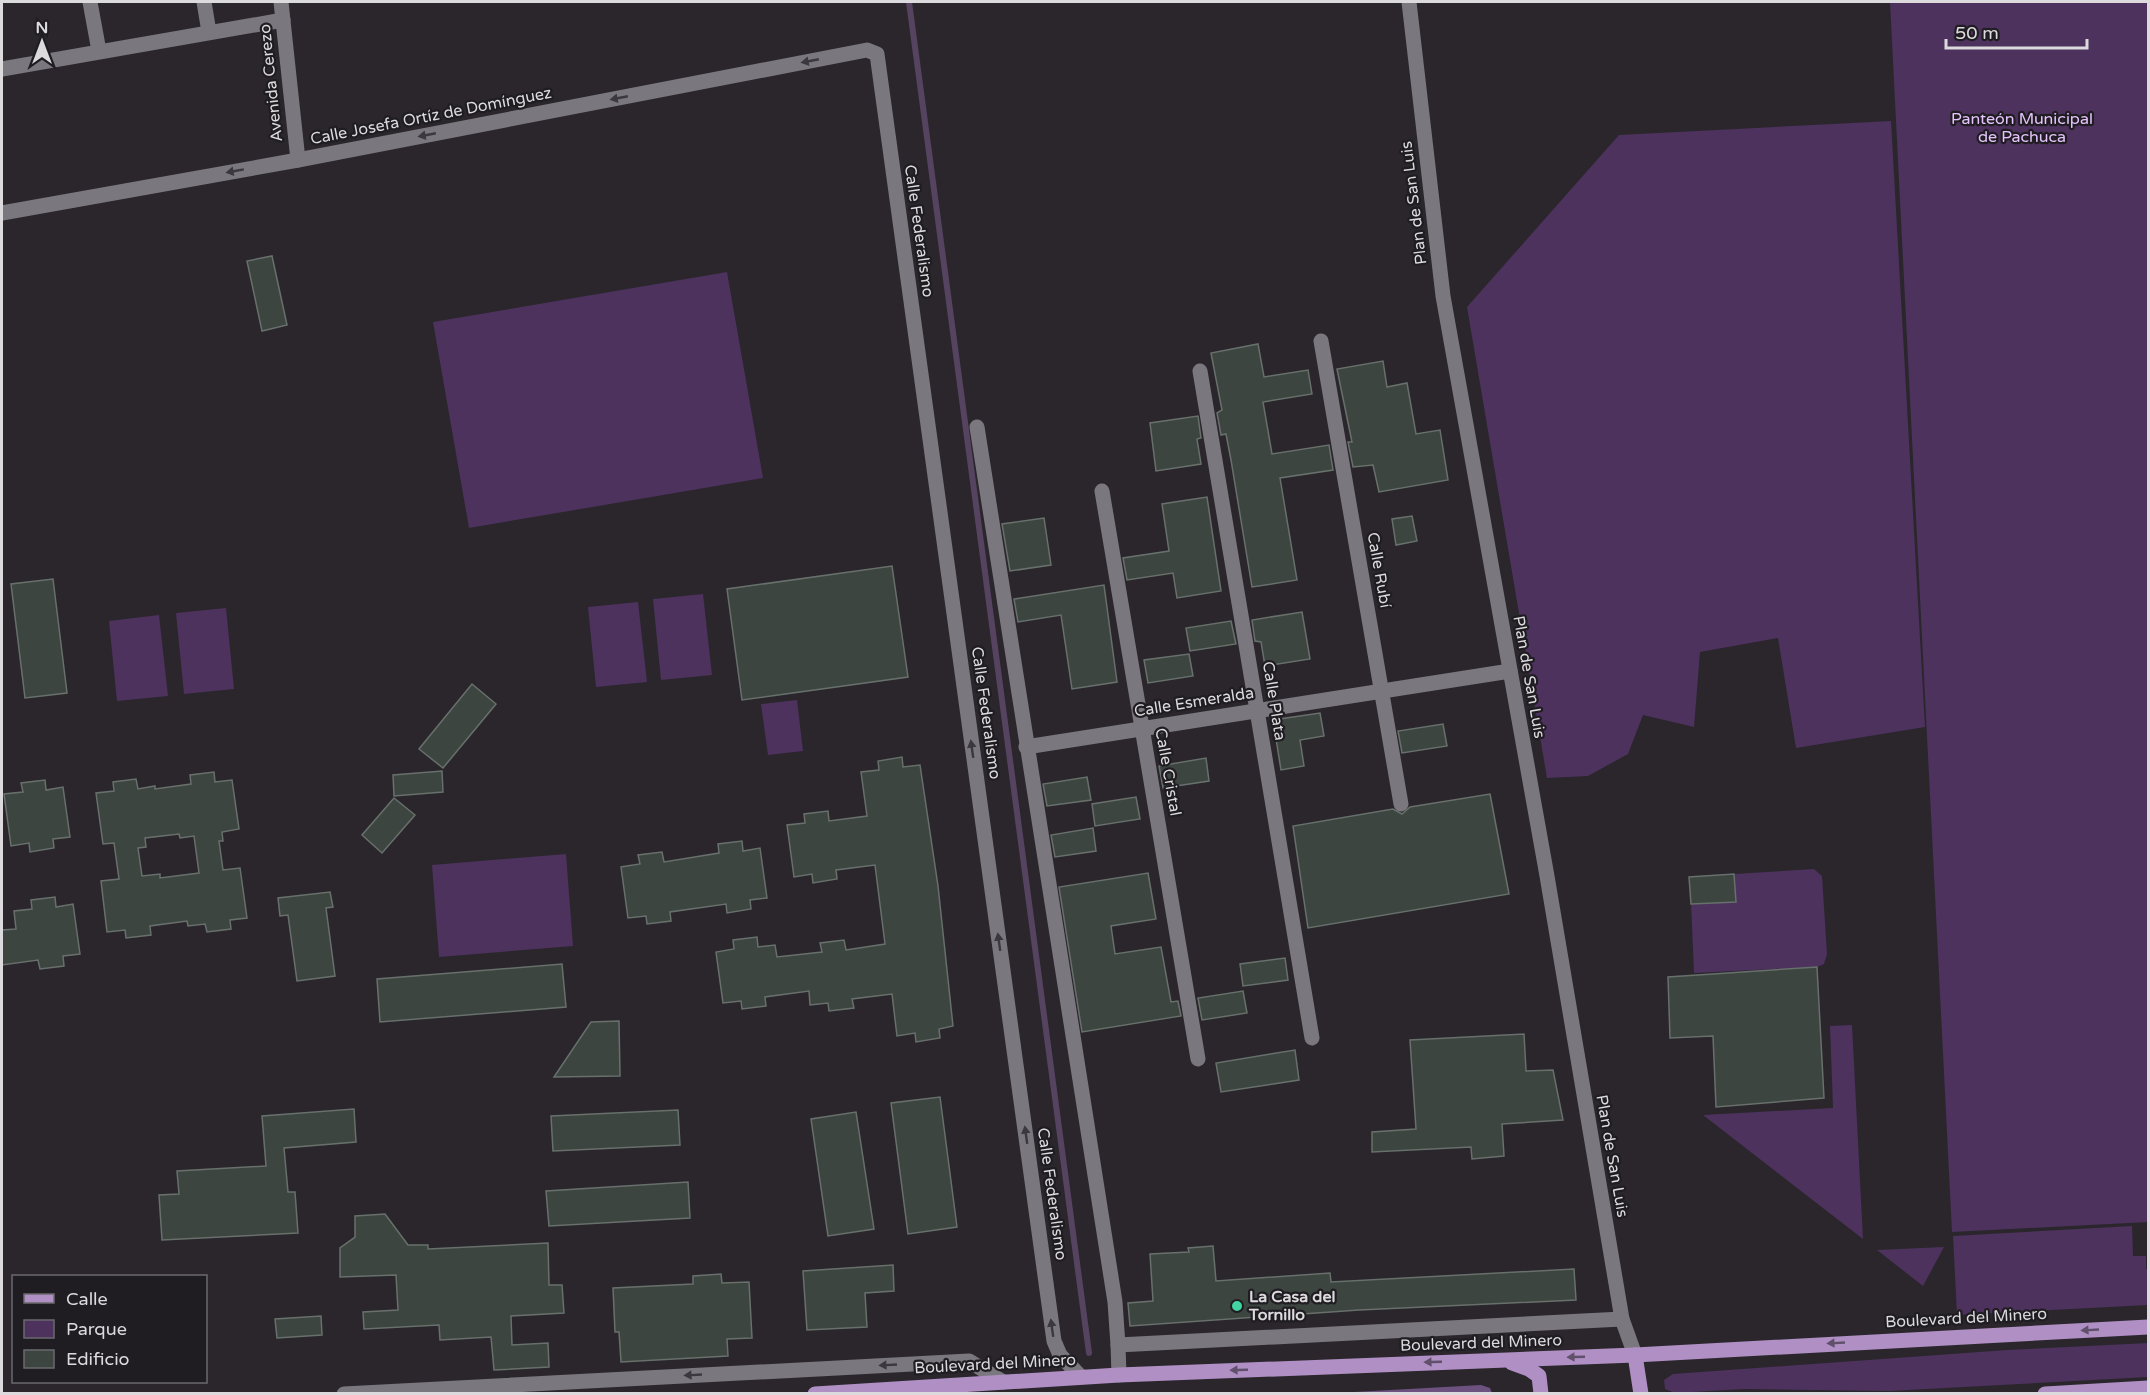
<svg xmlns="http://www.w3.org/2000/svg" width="2150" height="1395" font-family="'Varela Round',sans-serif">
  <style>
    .green { fill: #4c325d }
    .forest { fill: #6d5280 }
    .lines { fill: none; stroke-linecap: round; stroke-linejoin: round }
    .stream { stroke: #55435f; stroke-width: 6 }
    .building { fill: #3d4541; stroke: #68706c; stroke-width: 1.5; fill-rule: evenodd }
    .minor { stroke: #7b777e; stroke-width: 15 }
    .major { stroke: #af8fc4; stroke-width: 15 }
    .oneway { fill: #3b383e }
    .oneway2 { fill: #60506b }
    .poi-dot { fill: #42d4a1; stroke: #201d22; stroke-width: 2 }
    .labels { text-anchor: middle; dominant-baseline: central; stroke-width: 4.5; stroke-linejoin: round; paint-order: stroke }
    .street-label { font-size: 16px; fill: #dcdadd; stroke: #201d22 }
    .park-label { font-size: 16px; fill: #e5c3fd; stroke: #201d22 }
    .poi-label { font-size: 16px; font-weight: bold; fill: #dcdadd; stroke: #201d22; text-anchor: start }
  </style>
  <rect width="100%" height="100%" fill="#2a262c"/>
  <g class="green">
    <polygon points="1890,2 2148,2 2148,1222 1952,1232"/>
    <polygon points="1891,121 1925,727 1796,748 1778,638 1700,652 1694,727 1643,715 1628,754 1588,776 1547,778 1467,307 1619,135"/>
    <polygon points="727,272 763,478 469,528 433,322"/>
    <polygon points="703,594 712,675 661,680 653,599"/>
    <polygon points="638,602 647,682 596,687 588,607"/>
    <polygon points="226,608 234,689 184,694 176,613"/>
    <polygon points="159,615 168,696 117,701 109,621"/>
    <polygon points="797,700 803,751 768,755 761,704"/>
    <polygon points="566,854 573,946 439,957 432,865"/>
    <polygon points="1814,869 1822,876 1827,954 1824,964 1817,967 1694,973 1691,904 1735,902 1734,874"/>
    <polygon points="1852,1025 1863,1239 1703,1115 1833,1108 1830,1026"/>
    <polygon points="2132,1226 2133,1256 2146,1256 2146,1269 2148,1269 2148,1305 1957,1315 1953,1236"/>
    <polygon points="1944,1247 1923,1286 1877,1250"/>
    <polygon points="2148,1343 2148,1377 1889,1391 1744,1389 1675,1393 1665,1389 1664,1380 1673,1374 2007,1350"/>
  </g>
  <polygon class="forest" points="1481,1385 1490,1388 1492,1393 1336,1393"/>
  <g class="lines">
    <polyline class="stream" points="909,2 1089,1353"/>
  </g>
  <g class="building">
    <polygon points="272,256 287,325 262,331 247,261"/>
    <polygon points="1258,344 1264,377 1308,370 1312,394 1263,402 1272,454 1329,445 1333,470 1280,478 1297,580 1252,587 1231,460 1226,434 1221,435 1217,413 1222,410 1211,353"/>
    <polygon points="1383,361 1387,387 1407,383 1416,434 1440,430 1448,480 1379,492 1373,465 1353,467 1348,442 1352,442 1337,369"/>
    <polygon points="1198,416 1201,438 1197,439 1201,464 1156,471 1150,423"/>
    <polygon points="1207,497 1221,591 1177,598 1173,573 1127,580 1123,558 1169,551 1162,504"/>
    <polygon points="1412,516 1417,541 1396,545 1392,519"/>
    <polygon points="1044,518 1051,565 1010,571 1002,524"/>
    <polygon points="892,566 908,677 742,700 727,589"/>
    <polygon points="53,579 67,693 25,698 11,584"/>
    <polygon points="1104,585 1117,682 1072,689 1061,615 1018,622 1014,599"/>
    <polygon points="1302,612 1310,659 1265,666 1261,642 1255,641 1252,620"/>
    <polygon points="1231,621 1236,644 1190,651 1186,628"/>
    <polygon points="1189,654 1193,676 1148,683 1144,660"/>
    <polygon points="472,684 496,704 443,768 419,749"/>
    <polygon points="1320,713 1324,736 1300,740 1304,766 1281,770 1273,720"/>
    <polygon points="1443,724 1447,746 1402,753 1398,731"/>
    <polygon points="902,757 903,767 920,765 938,886 953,1026 939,1029 940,1038 916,1042 915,1033 897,1036 892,994 852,999 854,1008 829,1011 828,1003 810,1005 809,991 765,997 766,1006 742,1009 741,1001 723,1003 716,952 734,949 733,940 757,937 758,947 775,945 777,957 822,952 820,943 844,940 846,950 885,944 875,865 836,870 837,879 813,883 812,874 794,877 787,825 805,823 804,814 828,811 829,821 867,816 861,772 879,770 878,761"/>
    <polygon points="1206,758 1209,781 1163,788 1159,766"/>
    <polygon points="442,771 443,792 394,796 393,775"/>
    <path d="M214 772 215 782 232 780 239 829 222 832 223 841H219L223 870 240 868 247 918 230 920 231 929 207 932 205 924 188 926 187 921 150 926 151 935 126 938 125 930 107 932 101 881 119 879 114 843 103 844 96 793 114 791 113 782 136 779 138 789 155 786V789L191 784 190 775ZM179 834 180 838 194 836 199 873 160 878V874L142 876 138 848 146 847 145 838Z"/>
    <polygon points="1087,777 1091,800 1047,806 1043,784"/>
    <polygon points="45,780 46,790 63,787 70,837 53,839 54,848 30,852 29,843 11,846 4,794 23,792 21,783"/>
    <polygon points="1490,794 1509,894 1308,928 1293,826 1393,809 1402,814 1410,807"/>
    <polygon points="1136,797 1140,819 1095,826 1092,804"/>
    <polygon points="394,798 415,815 382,853 362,835"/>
    <polygon points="1093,828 1096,851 1055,857 1051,835"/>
    <polygon points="742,841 743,851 760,848 767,898 750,900 751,909 727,913 726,904 670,912 671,921 647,924 646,916 628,918 621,867 640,864 638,855 662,852 664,862 719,853 718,844"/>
    <polygon points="1148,873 1156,919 1111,926 1115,954 1161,947 1171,1002 1178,1001 1181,1016 1082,1032 1059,887"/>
    <polygon points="1734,874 1736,902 1691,904 1689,877"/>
    <polygon points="330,892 333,907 326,908 335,976 297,981 288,915 280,916 278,898"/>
    <polygon points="55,897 56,907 73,904 80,954 63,956 64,966 40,969 38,960 2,965 2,930 16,929 14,911 32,909 31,900"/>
    <polygon points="1285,958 1288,980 1243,986 1240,964"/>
    <polygon points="562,964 566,1007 380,1022 377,979"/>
    <polygon points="1817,967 1824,1098 1716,1107 1713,1036 1670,1038 1668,977"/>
    <polygon points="1243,991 1247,1013 1202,1020 1198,998"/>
    <polygon points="619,1021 620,1076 554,1077 591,1022"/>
    <polygon points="1524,1034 1526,1071 1553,1070 1563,1120 1502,1124 1504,1156 1472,1159 1471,1147 1372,1152 1372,1132 1416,1129 1410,1040"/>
    <polygon points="1295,1050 1299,1080 1221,1092 1216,1063"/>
    <polygon points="940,1097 957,1227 908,1234 891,1103"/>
    <polygon points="354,1109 356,1142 284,1148 288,1192 295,1192 298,1233 162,1240 159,1195 179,1194 177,1171 266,1166 262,1116"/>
    <polygon points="678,1110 680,1145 553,1151 551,1116"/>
    <polygon points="856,1112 874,1229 828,1236 811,1119"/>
    <polygon points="688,1182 690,1218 549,1226 546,1191"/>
    <polygon points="385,1214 408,1245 428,1245 428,1249 548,1243 549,1285 562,1285 564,1313 511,1316 512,1345 548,1343 549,1367 494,1370 491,1337 440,1340 439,1325 364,1329 363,1312 398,1310 396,1275 340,1277 340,1248 355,1237 355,1216"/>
    <polygon points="1213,1246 1216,1281 1330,1273 1331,1282 1574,1269 1576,1300 1359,1310 1130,1326 1128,1303 1153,1301 1150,1254 1189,1252 1188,1248"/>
    <polygon points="893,1265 894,1291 865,1293 867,1327 807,1330 803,1271"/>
    <polygon points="721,1274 722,1283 749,1282 752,1338 727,1339 728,1356 621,1362 619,1332 615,1332 613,1288 693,1284 693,1276"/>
    <polygon points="321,1316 322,1335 277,1338 275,1319"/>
  </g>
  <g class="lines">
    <g class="minor">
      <polyline points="90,2 99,51"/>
      <polyline points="204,2 209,32"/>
      <polyline points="281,2 298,160"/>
      <polyline points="1409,2 1443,296 1547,876 1622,1319 1635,1355"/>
      <polyline points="2,69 283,20"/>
      <polyline points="2,213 298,160 867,50 877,54 1054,1341 1060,1355 1081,1377"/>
      <polyline points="1321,341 1401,804"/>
      <polyline points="1200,371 1312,1038"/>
      <polyline points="977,427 1115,1302 1118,1345"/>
      <polyline points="1102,491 1198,1059"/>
      <polyline points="1026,747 1510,671"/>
      <polyline points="1119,1375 1118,1345 1622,1319"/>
      <polyline points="344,1394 969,1361 1003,1382"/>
    </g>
    <g class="major">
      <polyline points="1635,1355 1641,1394"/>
      <polyline points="1512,1363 1529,1369 1539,1376 1541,1394"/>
      <polyline points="815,1394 1119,1375 1635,1355 2148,1327"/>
      <polyline points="2045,1394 2148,1388"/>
    </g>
  </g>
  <defs><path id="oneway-solid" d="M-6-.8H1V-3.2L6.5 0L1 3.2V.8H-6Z" transform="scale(1.5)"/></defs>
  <g class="oneway">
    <use href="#oneway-solid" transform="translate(810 61) rotate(169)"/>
    <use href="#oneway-solid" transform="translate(619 98) rotate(169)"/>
    <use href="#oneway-solid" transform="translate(427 135) rotate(169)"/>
    <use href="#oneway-solid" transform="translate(235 171) rotate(170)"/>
    <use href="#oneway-solid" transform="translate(972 749) rotate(-98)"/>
    <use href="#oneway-solid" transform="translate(999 942) rotate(-98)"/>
    <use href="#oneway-solid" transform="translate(1026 1135) rotate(-98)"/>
    <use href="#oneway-solid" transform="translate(1052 1328) rotate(-98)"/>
    <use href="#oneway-solid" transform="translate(888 1365) rotate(177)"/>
    <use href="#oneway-solid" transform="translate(693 1375) rotate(177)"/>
  </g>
  <g class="oneway2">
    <use href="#oneway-solid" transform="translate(2090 1330) rotate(177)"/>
    <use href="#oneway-solid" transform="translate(1836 1343) rotate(177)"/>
    <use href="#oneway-solid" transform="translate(1576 1357) rotate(178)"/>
    <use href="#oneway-solid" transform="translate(1433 1362) rotate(178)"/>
    <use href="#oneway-solid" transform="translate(1239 1370) rotate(178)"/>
  </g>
  <circle class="poi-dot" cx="1237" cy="1306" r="6"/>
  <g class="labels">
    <g class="street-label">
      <text transform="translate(271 83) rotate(-96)">Avenida Cerezo</text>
      <text transform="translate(431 116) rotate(-11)">Calle Josefa Ortíz de Domínguez</text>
      <text transform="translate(1414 203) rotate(-97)">Plan de San Luis</text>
      <text transform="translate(919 231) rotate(82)">Calle Federalismo</text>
      <text transform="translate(1379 570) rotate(80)">Calle Rubí</text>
      <text transform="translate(1529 677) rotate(80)">Plan de San Luis</text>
      <text transform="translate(1274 701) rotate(81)">Calle Plata</text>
      <text transform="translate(1194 702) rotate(-9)">Calle Esmeralda</text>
      <text transform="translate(986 713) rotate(82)">Calle Federalismo</text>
      <text transform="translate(1168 772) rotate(80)">Calle Cristal</text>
      <text transform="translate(1612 1156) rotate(80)">Plan de San Luis</text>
      <text transform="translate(1052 1194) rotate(82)">Calle Federalismo</text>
      <text transform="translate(1966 1318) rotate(-3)">Boulevard del Minero</text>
      <text transform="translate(1481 1343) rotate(-2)">Boulevard del Minero</text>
      <text transform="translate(995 1364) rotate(-3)">Boulevard del Minero</text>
    </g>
    <g class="park-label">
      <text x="2022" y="119">Panteón Municipal<tspan x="2022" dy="18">de Pachuca</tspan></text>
    </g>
    <g class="poi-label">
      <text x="1249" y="1297">La Casa del<tspan x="1249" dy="18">Tornillo</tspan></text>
    </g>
  </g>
  <rect width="2150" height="1395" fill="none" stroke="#dcdadd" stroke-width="6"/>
  <rect x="12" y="1275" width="195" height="108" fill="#201d22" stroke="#6b696d" stroke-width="1.5"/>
  <rect x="24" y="1294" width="30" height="9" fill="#af8fc4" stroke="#6b696d" stroke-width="1.5"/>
  <text x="66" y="1305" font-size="18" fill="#dcdadd">Calle</text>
  <rect x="24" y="1320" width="30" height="18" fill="#4c325d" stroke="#6b696d" stroke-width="1.5"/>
  <text x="66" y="1335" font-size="18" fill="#dcdadd">Parque</text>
  <rect x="24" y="1350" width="30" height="18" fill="#3d4541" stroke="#6b696d" stroke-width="1.5"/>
  <text x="66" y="1365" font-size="18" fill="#dcdadd">Edificio</text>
  <g transform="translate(42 42)" stroke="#201d22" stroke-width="4.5" paint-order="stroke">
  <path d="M0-4.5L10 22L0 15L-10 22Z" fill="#dcdadd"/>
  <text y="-9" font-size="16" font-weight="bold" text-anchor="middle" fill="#dcdadd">N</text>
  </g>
  <path d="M1946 39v9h141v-9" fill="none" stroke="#dcdadd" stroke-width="3"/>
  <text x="1955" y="39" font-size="18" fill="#dcdadd" stroke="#201d22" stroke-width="4.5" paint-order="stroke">50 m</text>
</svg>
